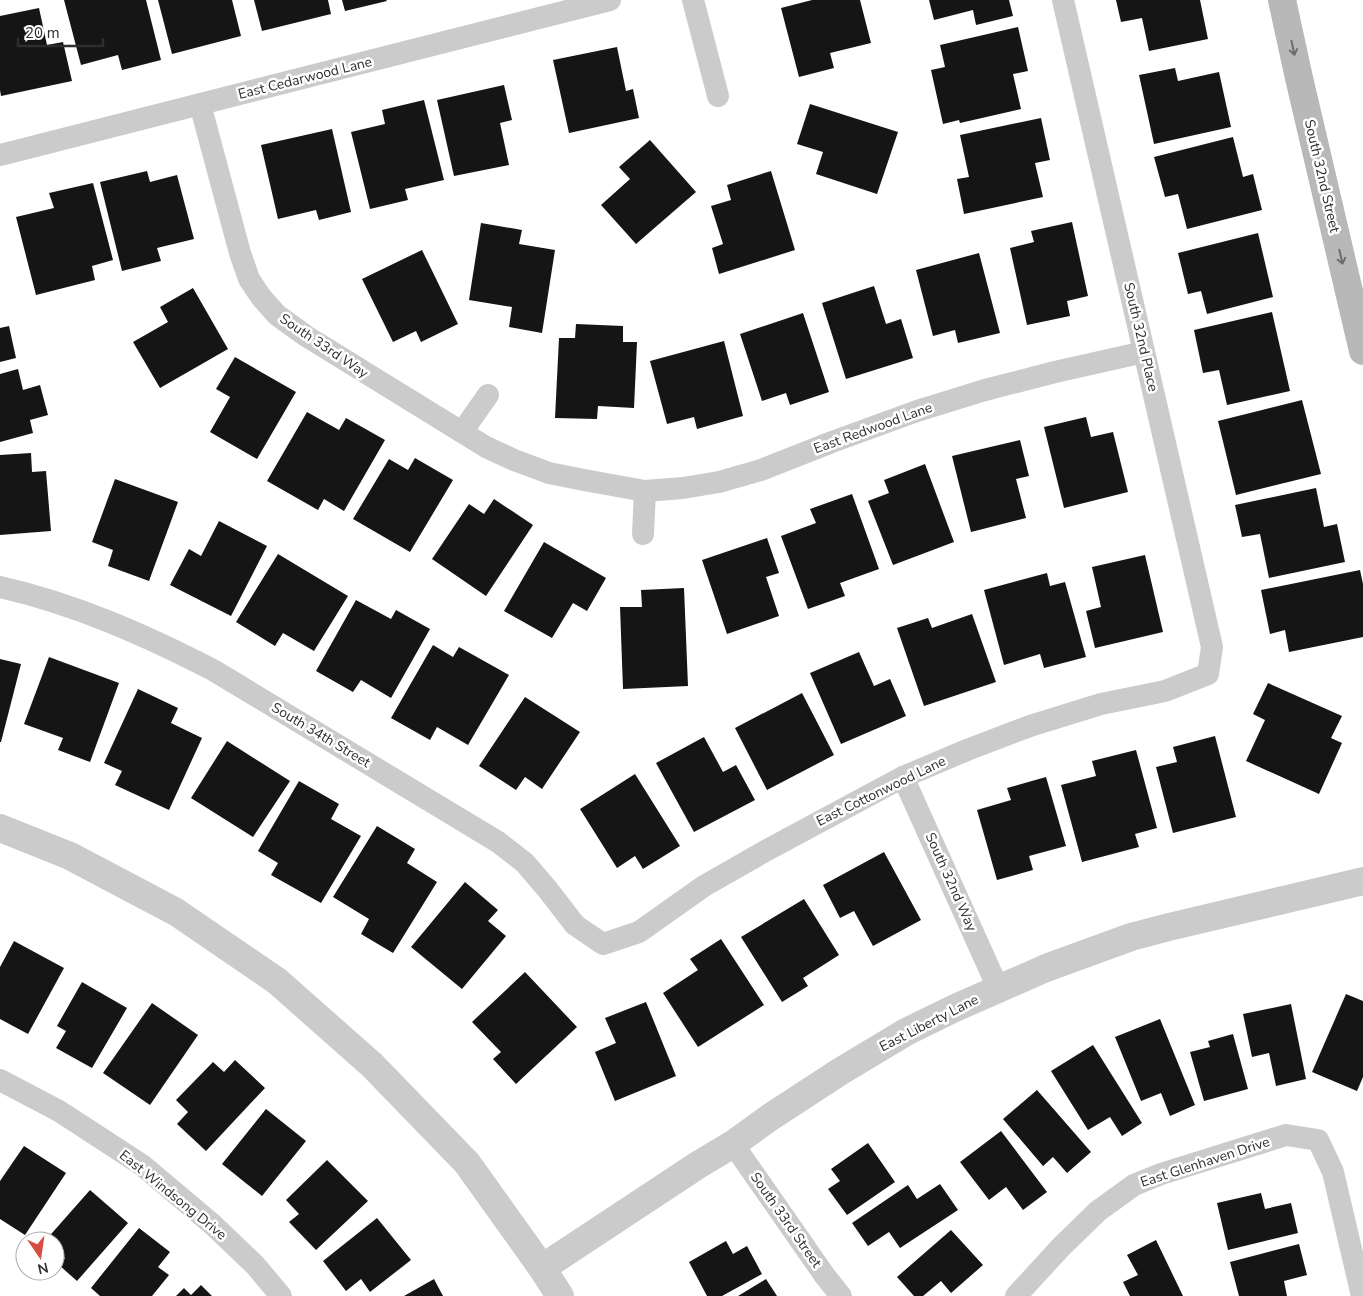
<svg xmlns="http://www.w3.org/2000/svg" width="1363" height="1296" font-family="'Nunito Sans',sans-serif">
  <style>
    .building { fill: #151515 }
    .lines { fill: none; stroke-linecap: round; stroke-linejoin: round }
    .minor { stroke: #cbcbcb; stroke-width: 22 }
    .tertiary { stroke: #cbcbcb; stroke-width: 28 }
    .secondary { stroke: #b8b8b8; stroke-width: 28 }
    .oneway { stroke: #6c6c6c }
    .labels { text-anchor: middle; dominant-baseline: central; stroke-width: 5; stroke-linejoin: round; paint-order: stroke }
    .street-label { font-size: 14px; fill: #2e2e2e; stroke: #fff }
  </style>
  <rect width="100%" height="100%" fill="#fff"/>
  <g class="building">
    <polygon points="64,0 146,0 161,60 122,70 118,55 81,65"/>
    <polygon points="158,0 232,0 241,36 172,54"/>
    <polygon points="254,0 328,0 331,14 262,31"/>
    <polygon points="342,0 386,0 387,1 345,11"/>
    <polygon points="812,0 860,0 871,43 830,53 834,68 799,77 781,8"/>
    <polygon points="929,0 1009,0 1013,16 976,25 973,10 934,20"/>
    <polygon points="1116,0 1200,0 1208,39 1149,51 1142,18 1121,22"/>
    <polygon points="39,8 47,45 63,42 72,81 1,96 0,90 0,16"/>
    <polygon points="1018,27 1028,71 1013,74 1021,109 960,123 959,120 943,124 931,70 945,67 940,45"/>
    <polygon points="617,47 626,91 633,89 639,118 569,133 553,60"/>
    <polygon points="1175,68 1178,81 1219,72 1231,127 1154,144 1139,75"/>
    <polygon points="504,85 512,120 500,123 509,165 454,176 437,100"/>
    <polygon points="424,100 444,180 405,189 408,200 370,209 351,132 385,124 382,110"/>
    <polygon points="810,104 898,132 877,194 816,174 823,152 797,144"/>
    <polygon points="1041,118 1050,160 1035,163 1043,197 964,214 957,179 969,177 960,135"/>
    <polygon points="332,129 351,212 319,220 316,210 278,219 261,145"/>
    <polygon points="1233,137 1243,177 1253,174 1262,210 1187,229 1178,194 1165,197 1154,157"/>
    <polygon points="650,140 696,192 636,244 601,205 630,179 619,167"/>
    <polygon points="147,171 150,182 177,175 194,239 157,248 161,261 122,271 100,182"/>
    <polygon points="771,171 795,250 719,274 712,248 723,244 711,206 731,200 727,185"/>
    <polygon points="93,183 113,260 92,266 95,280 36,295 16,217 54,208 49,193"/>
    <polygon points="1072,222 1088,296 1067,301 1070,316 1027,325 1010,248 1034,242 1031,231"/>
    <polygon points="481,223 522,230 519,244 555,250 542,333 509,327 512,307 469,300"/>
    <polygon points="1258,233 1273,297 1207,314 1201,291 1188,294 1178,253"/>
    <polygon points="422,250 458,324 421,342 416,331 393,342 362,279"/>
    <polygon points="979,253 1000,333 958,343 955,330 933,336 916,270"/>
    <polygon points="874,286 886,324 901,319 913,358 846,379 822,303"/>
    <polygon points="193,288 228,349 160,388 133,342 168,322 160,307"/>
    <polygon points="1272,312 1290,391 1227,405 1219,370 1203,373 1194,330"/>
    <polygon points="803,313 829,392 790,405 786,393 762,401 740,334"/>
    <polygon points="576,324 623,326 623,342 637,342 634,408 598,406 597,419 555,418 559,338 575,338"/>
    <polygon points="9,326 16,358 0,362 0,328"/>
    <polygon points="724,341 743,416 697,429 694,417 667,424 650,361"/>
    <polygon points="235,357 296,392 257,459 210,432 230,397 216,389"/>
    <polygon points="18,369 23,390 40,385 48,415 30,420 33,433 0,442 0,374"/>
    <polygon points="1302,400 1321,474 1236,495 1218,421"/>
    <polygon points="307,412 339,430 346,418 385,440 344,511 324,499 318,510 267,481"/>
    <polygon points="1086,417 1091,437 1113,432 1128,492 1064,508 1044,427"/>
    <polygon points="1020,440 1029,476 1016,479 1026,518 971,532 952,456"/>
    <polygon points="31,453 32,472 46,471 51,531 0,535 0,455"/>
    <polygon points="415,458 453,480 410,552 353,519 389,459 408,470"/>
    <polygon points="925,464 954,542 893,565 868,501 889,493 884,480"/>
    <polygon points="115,479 178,502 149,581 108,566 113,550 92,542"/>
    <polygon points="1316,488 1324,527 1337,524 1345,562 1269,578 1260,534 1242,537 1235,505"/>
    <polygon points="852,494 879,569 840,583 845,596 808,609 781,536 816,523 810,509"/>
    <polygon points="494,499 533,525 486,596 432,559 469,504 484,514"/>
    <polygon points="219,521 267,546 231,616 170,585 189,549 201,556"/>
    <polygon points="767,538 779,573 766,577 779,616 727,634 702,560"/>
    <polygon points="544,542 606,578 587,611 573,603 552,638 504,611"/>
    <polygon points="278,554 348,596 314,651 283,633 275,646 236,622"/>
    <polygon points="1145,555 1163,632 1095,648 1086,611 1101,607 1092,567"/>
    <polygon points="1360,570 1363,584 1363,637 1289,652 1285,630 1270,634 1261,590"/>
    <polygon points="1047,573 1050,586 1065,582 1086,657 1044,668 1040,654 1004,665 984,590"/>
    <polygon points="684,588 688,686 623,689 620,607 642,607 641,590"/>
    <polygon points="356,600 391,619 396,610 430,629 391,698 361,680 353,692 316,671"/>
    <polygon points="972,614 996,682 924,706 897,628 928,618 932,628"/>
    <polygon points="433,645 453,657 459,647 509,675 468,745 437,727 430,740 391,718"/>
    <polygon points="859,652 874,686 890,679 906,716 841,744 810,673"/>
    <polygon points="49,657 119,683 90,762 58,750 63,738 24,724"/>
    <polygon points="0,659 21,664 1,742 0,742"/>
    <polygon points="1268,683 1342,716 1331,738 1342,743 1319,794 1246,761 1265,720 1253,714"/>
    <polygon points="138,689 178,708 171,723 202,738 169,810 115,785 122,771 104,763"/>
    <polygon points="802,693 834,755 767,790 735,728"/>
    <polygon points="525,697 580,732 542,789 525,777 516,790 479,766"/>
    <polygon points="1215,736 1236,817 1173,833 1156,767 1177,762 1173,747"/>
    <polygon points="704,737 723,772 736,765 755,800 694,832 656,763"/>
    <polygon points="227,741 290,781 253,837 191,798"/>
    <polygon points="1136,750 1157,828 1135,834 1139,847 1082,862 1061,785 1096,776 1092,761"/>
    <polygon points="635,774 680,846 643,869 635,856 617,868 580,809"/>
    <polygon points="1046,777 1066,846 1029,856 1033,870 997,880 977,810 1011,800 1007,788"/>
    <polygon points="299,781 339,804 331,819 361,836 321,903 271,875 278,863 258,851"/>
    <polygon points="377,826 415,849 407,863 437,882 393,953 361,934 369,919 333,897"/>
    <polygon points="884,852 921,920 873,946 854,911 840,918 823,885"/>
    <polygon points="465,882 498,910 488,921 506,936 462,989 411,947"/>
    <polygon points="804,899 839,955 803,978 808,986 782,1002 741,937"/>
    <polygon points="721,939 764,1005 698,1047 663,993 698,970 690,959"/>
    <polygon points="14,941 64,968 28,1034 0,1019 0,967"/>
    <polygon points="525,972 577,1027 516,1084 493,1059 501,1052 472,1022"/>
    <polygon points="82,982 127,1008 92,1068 56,1048 66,1031 57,1026"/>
    <polygon points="1346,994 1363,1001 1363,1077 1357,1091 1312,1072"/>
    <polygon points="646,1002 676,1076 615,1101 595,1052 616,1043 605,1018"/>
    <polygon points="152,1003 198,1035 150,1105 103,1073"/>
    <polygon points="1291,1004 1306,1079 1276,1086 1269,1053 1252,1057 1243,1014"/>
    <polygon points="1160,1019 1195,1105 1170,1116 1161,1093 1141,1101 1115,1037"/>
    <polygon points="1233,1034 1248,1089 1204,1101 1190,1052 1210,1047 1208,1041"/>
    <polygon points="1093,1045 1142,1123 1122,1136 1110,1117 1088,1130 1051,1071"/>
    <polygon points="235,1060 265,1088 206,1151 177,1124 188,1112 176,1100 213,1062 224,1072"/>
    <polygon points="1037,1090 1091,1152 1067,1173 1053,1157 1043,1166 1003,1119"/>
    <polygon points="266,1109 306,1141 262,1196 222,1164"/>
    <polygon points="1001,1131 1047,1192 1023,1210 1006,1187 989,1200 960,1162"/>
    <polygon points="868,1143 895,1182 847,1215 828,1189 840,1181 831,1169"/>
    <polygon points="24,1146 66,1173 25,1235 0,1219 0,1181"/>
    <polygon points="327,1160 368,1201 316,1250 289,1222 299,1214 286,1200"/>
    <polygon points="940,1184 958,1210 900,1248 889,1232 868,1246 852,1223 908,1185 917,1199"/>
    <polygon points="90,1190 128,1223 77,1281 59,1265 65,1258 55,1249 55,1241 45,1241"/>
    <polygon points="1261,1193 1265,1209 1291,1203 1298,1233 1228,1250 1217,1203"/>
    <polygon points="377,1218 411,1260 370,1292 361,1279 346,1291 323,1261"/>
    <polygon points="139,1228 170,1252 158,1267 169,1275 152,1296 100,1296 91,1288"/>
    <polygon points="951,1230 983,1265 951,1293 941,1281 923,1296 914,1296 897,1277"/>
    <polygon points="1156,1240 1183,1296 1130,1296 1123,1282 1138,1275 1127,1255"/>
    <polygon points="726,1241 733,1254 747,1246 762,1274 722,1296 707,1296 689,1262"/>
    <polygon points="1299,1244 1307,1275 1284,1281 1287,1296 1239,1296 1230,1262"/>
    <polygon points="434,1279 443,1296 404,1296"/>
    <polygon points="766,1279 777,1296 738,1296"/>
    <polygon points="201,1285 212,1296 176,1296 184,1288 191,1295"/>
  </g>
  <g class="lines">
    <g class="minor">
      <polyline points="693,0 718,96"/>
      <polyline points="200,104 240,253 249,279 261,297 277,315 306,336 486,447 514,460 549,473 584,480 645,491 683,488 719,482 761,470 832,442 917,411 985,390 1055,372 1144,352"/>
      <polyline points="0,155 610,0"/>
      <polyline points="462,432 488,395"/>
      <polyline points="643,534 645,491"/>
      <path d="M0 587C75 604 145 635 213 670L498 842 525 863 548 890 575 925 603 944 639 932 704 886 767 850 903 777 967 750 1030 726 1101 704 1165 691 1208 674 1212 647 1063 0"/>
      <polyline points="903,777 998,988"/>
      <polyline points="0,1080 59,1111 142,1165 212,1224 255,1265 281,1296"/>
      <polyline points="733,1144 825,1276 841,1296"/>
      <polyline points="1016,1296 1061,1247 1098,1211 1134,1185 1161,1174 1286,1135 1318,1140 1333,1172 1362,1296"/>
    </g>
    <g class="tertiary">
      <polyline points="0,828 70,856 176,912 277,981 372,1065 467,1163 542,1268 560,1296"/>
      <polyline points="542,1268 698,1165 733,1144 769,1118 841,1071 906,1032 955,1008 1046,968 1131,937 1169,927 1363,881"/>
    </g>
    <polyline class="secondary" points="1282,0 1299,78 1363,351"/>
  </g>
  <defs><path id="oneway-shaft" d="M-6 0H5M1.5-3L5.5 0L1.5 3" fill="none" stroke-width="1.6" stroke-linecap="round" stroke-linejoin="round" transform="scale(1.25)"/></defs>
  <g class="oneway">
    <use href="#oneway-shaft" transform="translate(1293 48) rotate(78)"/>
    <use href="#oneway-shaft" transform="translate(1341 257) rotate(77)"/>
  </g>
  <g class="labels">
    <g class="street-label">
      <text transform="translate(305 78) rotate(-14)">East Cedarwood Lane</text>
      <text transform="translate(1322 176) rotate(77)">South 32nd Street</text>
      <text transform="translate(1141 337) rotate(77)">South 32nd Place</text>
      <text transform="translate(324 346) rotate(34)">South 33rd Way</text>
      <text transform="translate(873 428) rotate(-20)">East Redwood Lane</text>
      <text transform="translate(321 735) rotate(31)">South 34th Street</text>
      <text transform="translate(881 791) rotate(-26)">East Cottonwood Lane</text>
      <text transform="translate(951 882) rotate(66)">South 32nd Way</text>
      <text transform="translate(929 1023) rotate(-27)">East Liberty Lane</text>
      <text transform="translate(1205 1162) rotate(-18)">East Glenhaven Drive</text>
      <text transform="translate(173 1195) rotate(39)">East Windsong Drive</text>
      <text transform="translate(786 1220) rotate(55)">South 33rd Street</text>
    </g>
  </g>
  <g transform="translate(40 1256) rotate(167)"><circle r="24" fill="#ffffff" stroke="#ababab"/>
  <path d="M0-4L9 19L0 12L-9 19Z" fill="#d54c40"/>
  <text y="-8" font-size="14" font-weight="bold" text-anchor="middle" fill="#2e2e2e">N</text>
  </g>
  <path d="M18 38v8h85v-8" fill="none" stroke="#2e2e2e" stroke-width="2.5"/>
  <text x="25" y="38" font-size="15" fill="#2e2e2e" stroke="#ffffff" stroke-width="4" paint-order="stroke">20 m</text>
</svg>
